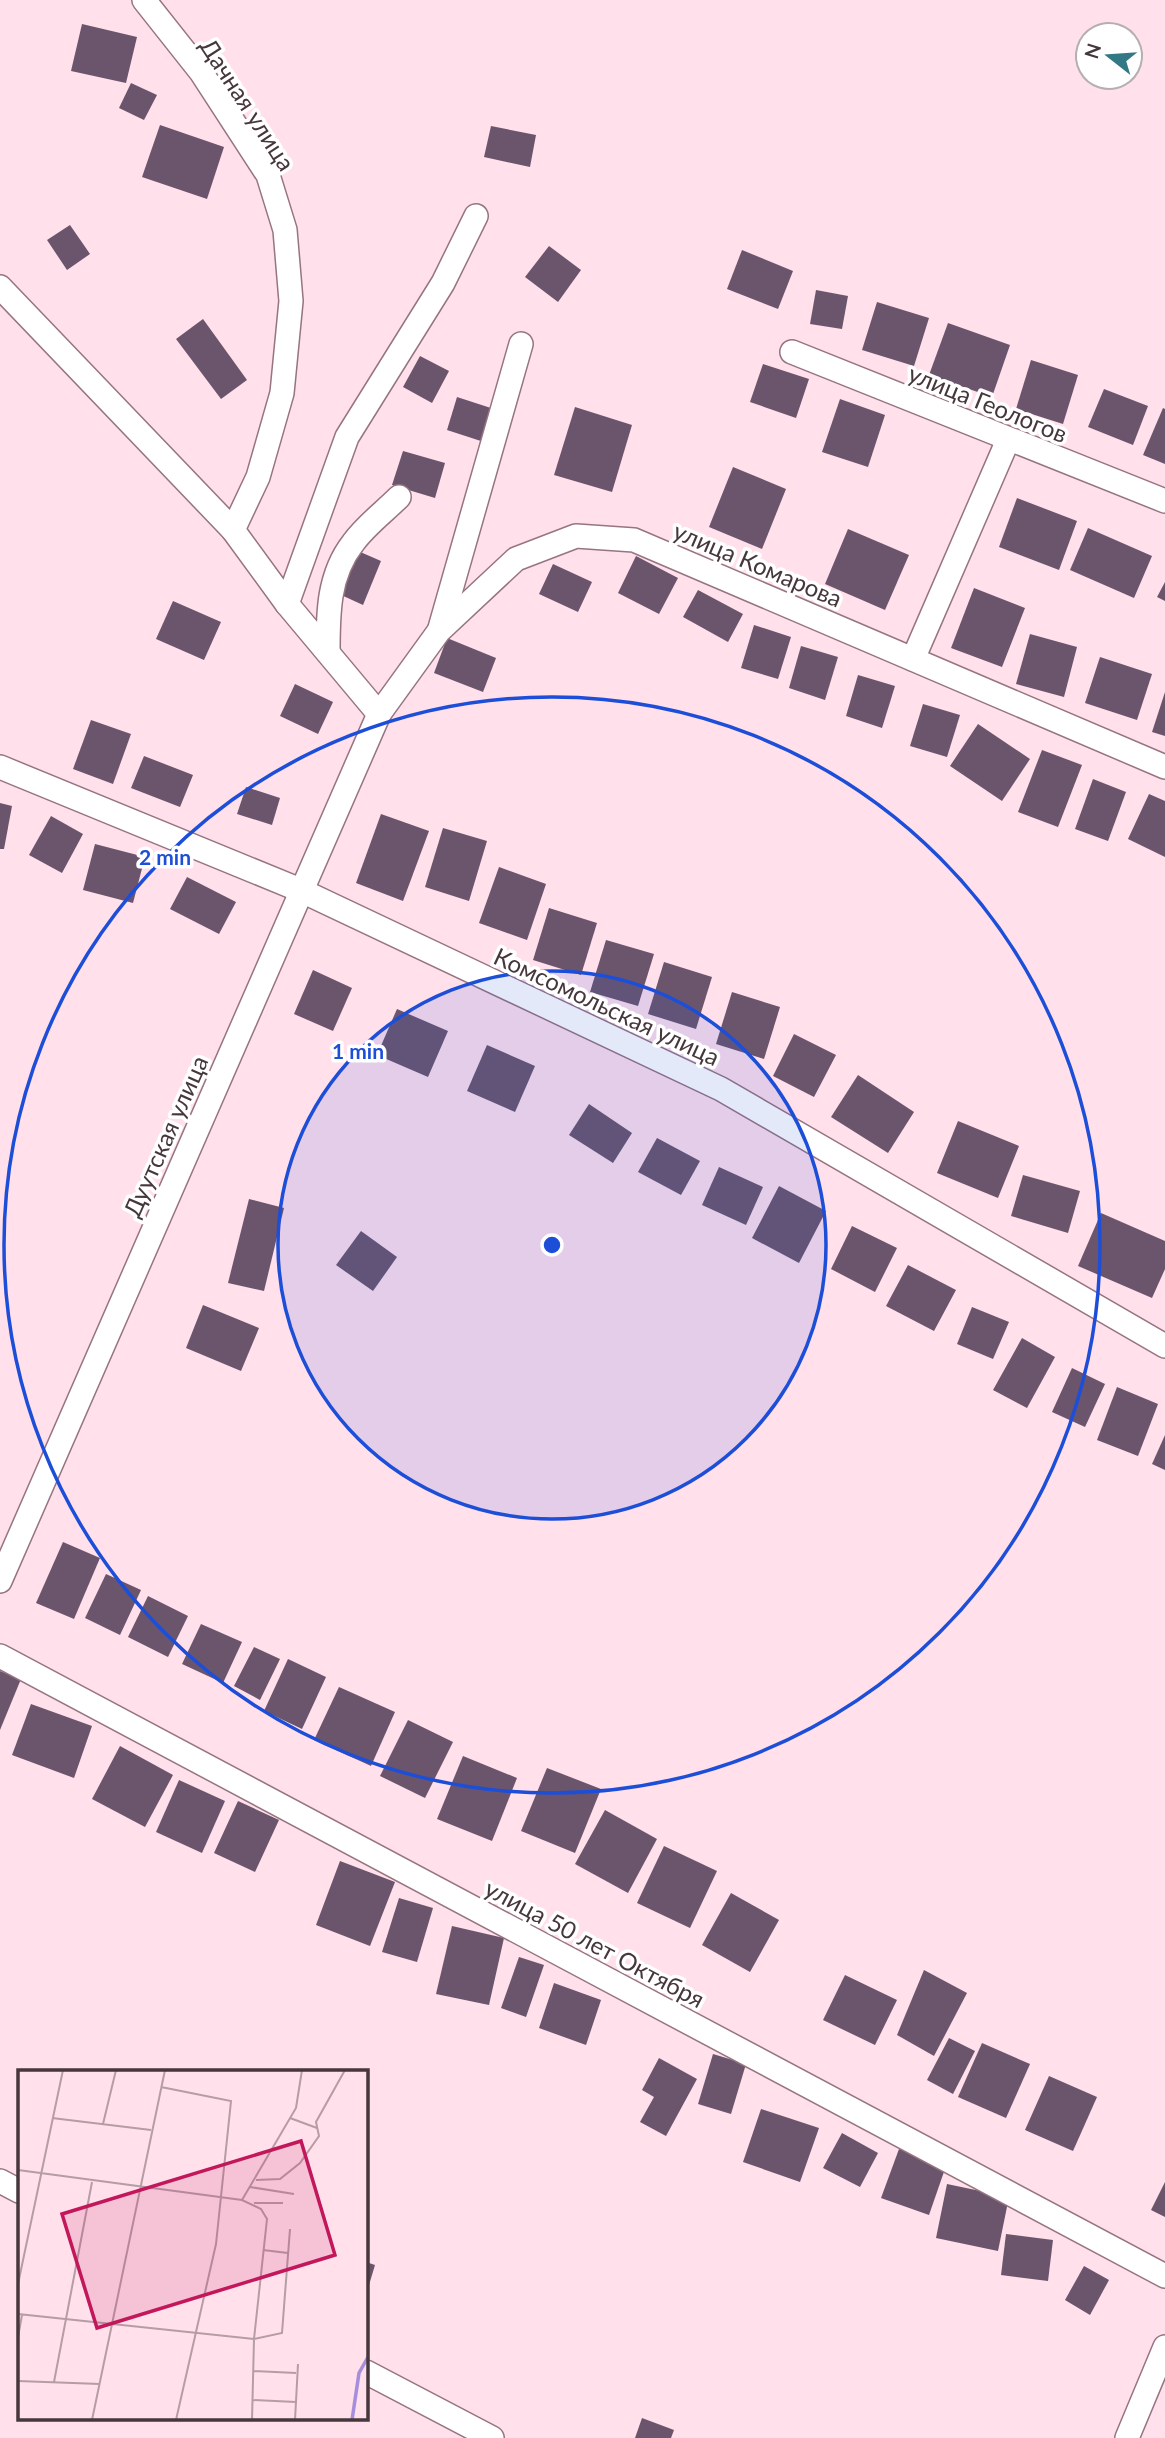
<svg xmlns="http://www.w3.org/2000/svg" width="1165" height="2438" font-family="Lato,sans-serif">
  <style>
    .building { fill: #6b556c }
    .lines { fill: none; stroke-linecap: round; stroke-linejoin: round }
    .minor-casing { stroke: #967481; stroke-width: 26 }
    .minor { stroke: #fff; stroke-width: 23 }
    .ring { fill: none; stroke: #1d4ed8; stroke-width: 3.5 }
    .labels { text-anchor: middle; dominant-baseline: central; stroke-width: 7; stroke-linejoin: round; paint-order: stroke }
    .street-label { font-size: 24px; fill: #46373d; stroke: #fff }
    .inset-river { fill: none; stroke: #a58edb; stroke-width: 3.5 }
    .inset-road { fill: none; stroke: #b59ca5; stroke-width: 2 }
    .view { fill: #c2185b; fill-opacity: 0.15; stroke: #c2185b; stroke-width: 3.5 }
    .inset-edge { fill: none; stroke: #46373d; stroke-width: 3.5 }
    .centre { fill: #1d4ed8; stroke: #fff; stroke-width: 3.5 }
    .ring-label { font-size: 21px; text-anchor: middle; font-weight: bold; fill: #1d4ed8; stroke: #fff; stroke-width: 7; stroke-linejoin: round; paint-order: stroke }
  </style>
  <rect width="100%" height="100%" fill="#ffe0eb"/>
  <g class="building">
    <polygon points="82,24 137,37 126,83 71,71"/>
    <polygon points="131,83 157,95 144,120 119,108"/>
    <polygon points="160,125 224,147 207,199 142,177"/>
    <polygon points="491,126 536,135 530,167 484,157"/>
    <polygon points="70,225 90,254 67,270 47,240"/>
    <polygon points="549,246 581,270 558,302 525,277"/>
    <polygon points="742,250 793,271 778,309 727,289"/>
    <polygon points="816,290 848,296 842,329 810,324"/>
    <polygon points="877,302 929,318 914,366 862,350"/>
    <polygon points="203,319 247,380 221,399 176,339"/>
    <polygon points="948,323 1010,345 992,397 929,375"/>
    <polygon points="420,356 449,371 432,403 403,387"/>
    <polygon points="1031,360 1078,375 1063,424 1016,409"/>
    <polygon points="763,364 809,379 796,418 750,402"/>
    <polygon points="1104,389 1148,406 1133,445 1088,427"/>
    <polygon points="457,397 497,410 487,443 447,430"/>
    <polygon points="840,399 885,415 868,467 822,452"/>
    <polygon points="575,407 632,425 612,492 554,475"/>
    <polygon points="1163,408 1165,409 1165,464 1143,455"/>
    <polygon points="403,451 445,463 435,498 392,485"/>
    <polygon points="733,467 786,489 762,549 709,527"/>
    <polygon points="1017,498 1077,521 1059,570 999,547"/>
    <polygon points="1088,528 1152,556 1134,598 1070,570"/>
    <polygon points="848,529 909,555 885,610 825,584"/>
    <polygon points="358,551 381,561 363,605 339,594"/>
    <polygon points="636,556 678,578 659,614 618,593"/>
    <polygon points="553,564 592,582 578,612 539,594"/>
    <polygon points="1165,582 1165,601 1157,597"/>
    <polygon points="974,588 1025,608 1002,667 951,648"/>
    <polygon points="698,590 743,614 728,642 683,617"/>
    <polygon points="173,601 221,622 204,660 156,639"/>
    <polygon points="754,625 791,637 778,679 741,668"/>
    <polygon points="1030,634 1077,647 1064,697 1016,684"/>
    <polygon points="447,638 496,658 483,692 434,673"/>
    <polygon points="801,646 838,657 825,700 789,688"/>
    <polygon points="1100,657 1152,674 1137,720 1085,703"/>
    <polygon points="858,675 895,686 882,728 846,716"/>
    <polygon points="295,684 333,702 318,734 280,716"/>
    <polygon points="1165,692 1165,736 1152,732"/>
    <polygon points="923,704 960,715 947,757 910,746"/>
    <polygon points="91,720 131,734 113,784 73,769"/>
    <polygon points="978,724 1030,759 1002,801 950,766"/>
    <polygon points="1042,750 1082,765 1058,827 1018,812"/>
    <polygon points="144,756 193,775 180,807 131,788"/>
    <polygon points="1093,779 1126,792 1108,841 1075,829"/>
    <polygon points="246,787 280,798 272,825 237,814"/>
    <polygon points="1149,794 1165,801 1165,857 1128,839"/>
    <polygon points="0,803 12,806 4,849 0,849"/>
    <polygon points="381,814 429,831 403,901 356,883"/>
    <polygon points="51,816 83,834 62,873 29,855"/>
    <polygon points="443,828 487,841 469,901 425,887"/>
    <polygon points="95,844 145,857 133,903 83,890"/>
    <polygon points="499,867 546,884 527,940 479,923"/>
    <polygon points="187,877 236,902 219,934 170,909"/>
    <polygon points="549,908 597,923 581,975 533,960"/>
    <polygon points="606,940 654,954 638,1006 590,992"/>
    <polygon points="664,962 712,977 696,1029 648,1014"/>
    <polygon points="313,970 352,988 333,1031 294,1014"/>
    <polygon points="732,992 780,1007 764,1059 716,1044"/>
    <polygon points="397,1009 448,1031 428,1077 377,1055"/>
    <polygon points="794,1034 836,1055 814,1097 773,1076"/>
    <polygon points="487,1045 535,1066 515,1112 467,1091"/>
    <polygon points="858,1075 914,1112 888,1153 831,1117"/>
    <polygon points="589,1104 632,1133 613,1163 569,1135"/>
    <polygon points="958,1121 1019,1146 998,1198 937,1173"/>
    <polygon points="657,1138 700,1161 681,1195 638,1172"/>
    <polygon points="719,1167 763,1187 746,1225 702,1205"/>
    <polygon points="1023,1175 1080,1191 1068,1233 1011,1216"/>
    <polygon points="779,1186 826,1211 799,1263 752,1238"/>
    <polygon points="249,1199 284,1208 264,1291 228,1283"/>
    <polygon points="1101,1213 1165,1241 1165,1269 1152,1298 1078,1266"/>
    <polygon points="852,1226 897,1248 875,1292 831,1269"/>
    <polygon points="361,1231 397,1257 373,1291 336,1265"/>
    <polygon points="908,1265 956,1290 934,1331 886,1306"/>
    <polygon points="203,1305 259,1328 241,1371 186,1348"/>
    <polygon points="972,1307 1009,1322 993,1359 957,1344"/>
    <polygon points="1022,1338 1055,1357 1027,1408 993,1390"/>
    <polygon points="1072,1368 1105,1384 1085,1427 1052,1412"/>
    <polygon points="1117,1387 1158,1404 1138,1456 1097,1440"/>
    <polygon points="1165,1435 1165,1470 1152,1464"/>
    <polygon points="63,1542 100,1558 74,1619 36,1603"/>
    <polygon points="106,1574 141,1590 120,1635 85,1618"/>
    <polygon points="148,1596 188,1616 168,1657 128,1637"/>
    <polygon points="201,1624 242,1642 223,1683 182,1664"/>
    <polygon points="254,1647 280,1659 260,1700 234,1686"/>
    <polygon points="288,1659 326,1677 302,1729 264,1711"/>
    <polygon points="0,1671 21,1679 0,1730"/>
    <polygon points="339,1687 395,1712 371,1766 314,1740"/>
    <polygon points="31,1704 92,1726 74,1778 12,1755"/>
    <polygon points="408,1720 453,1742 425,1798 380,1776"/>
    <polygon points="120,1746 173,1775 145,1827 92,1799"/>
    <polygon points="463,1756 517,1778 492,1841 437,1819"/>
    <polygon points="547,1768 601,1789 575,1853 521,1831"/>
    <polygon points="179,1780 225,1801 202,1853 156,1832"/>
    <polygon points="238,1801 279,1820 255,1872 214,1853"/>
    <polygon points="605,1810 657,1839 628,1893 575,1864"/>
    <polygon points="664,1846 717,1871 690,1928 637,1903"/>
    <polygon points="340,1861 395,1882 370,1946 316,1925"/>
    <polygon points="731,1893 779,1920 750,1972 702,1945"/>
    <polygon points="399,1898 433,1908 417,1962 382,1952"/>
    <polygon points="452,1926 504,1938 489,2005 436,1994"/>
    <polygon points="519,1957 544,1965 526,2017 501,2008"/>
    <polygon points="924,1970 967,1993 934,2056 897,2035"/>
    <polygon points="845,1975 897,2000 875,2045 823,2020"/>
    <polygon points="554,1983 601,2000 586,2045 539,2028"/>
    <polygon points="949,2038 975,2051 953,2094 927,2080"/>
    <polygon points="982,2043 1030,2064 1006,2118 958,2097"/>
    <polygon points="713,2054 746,2064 731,2114 698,2104"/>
    <polygon points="659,2058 697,2079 666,2136 640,2122 654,2097 642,2090"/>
    <polygon points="1049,2076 1097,2097 1073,2151 1025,2130"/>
    <polygon points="761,2109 819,2128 800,2182 743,2162"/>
    <polygon points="842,2133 878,2153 860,2187 823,2168"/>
    <polygon points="899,2149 946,2166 929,2215 881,2198"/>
    <polygon points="1165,2182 1165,2217 1151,2210"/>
    <polygon points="947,2184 1009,2197 998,2251 936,2238"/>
    <polygon points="1006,2234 1053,2240 1048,2281 1001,2275"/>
    <polygon points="366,2262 375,2265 366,2295"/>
    <polygon points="1084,2266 1109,2280 1090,2315 1065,2300"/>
    <polygon points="642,2418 674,2430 671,2438 635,2438"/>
  </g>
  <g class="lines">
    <g class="minor-casing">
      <g id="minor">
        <polyline points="144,0 201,72 268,175 285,230 291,301 282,393 258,477 233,530"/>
        <polyline points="0,287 233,530 287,604 379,714"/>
        <polyline points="792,352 1165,501"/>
        <polyline points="287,604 347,437 443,283 476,216"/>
        <polyline points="440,628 521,344"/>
        <path d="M328 652C328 614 328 575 353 543 365 526 384 512 399 497"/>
        <polyline points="913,659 1008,440"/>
        <polyline points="0,767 300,890 721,1089 1165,1346"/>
        <polyline points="0,1581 379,714 439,631 516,559 576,536 634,540 1165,767"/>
        <polyline points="0,1656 1165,2276"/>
        <polyline points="0,2181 19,2191"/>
        <polyline points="366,2372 492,2438"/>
        <polyline points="1127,2438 1165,2347"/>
      </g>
    </g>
    <use href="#minor" class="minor"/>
  </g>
  <circle cx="552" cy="1245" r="274" fill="#1d4ed8" fill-opacity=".12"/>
  <g class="ring">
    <circle cx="552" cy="1245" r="274"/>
    <circle cx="552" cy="1245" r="548"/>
  </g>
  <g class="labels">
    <g class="street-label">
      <text transform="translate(248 104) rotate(57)">Дачная улица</text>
      <text transform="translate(988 403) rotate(22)">улица Геологов</text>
      <text transform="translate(758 564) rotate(23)">улица Комарова</text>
      <text transform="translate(607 1006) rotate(25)">Комсомольская улица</text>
      <text transform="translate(165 1136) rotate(-66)">Дуутская улица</text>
      <text transform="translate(595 1943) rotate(28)">улица 50 лет Октября</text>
    </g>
  </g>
  <g transform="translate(18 2070)">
    <rect width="350" height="350" fill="#ffe0eb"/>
    <path class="inset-river" d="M334 350 341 303 350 287"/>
    <path class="inset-road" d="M143 17 213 31 198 174 158 350M34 48 133 60M272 48 299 58M85 54 98 0M0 100 224 130 243 139 249 149 236 269 234 350M238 110 262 109 282 93 301 66 298 52 327 0M232 117 276 124M224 130 278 38 284 0M236 133H265M245 180 270 183M0 214 45 0M0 244 236 269 264 263 272 159M0 267 4 245M235 301 278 303M0 311 82 314M36 312 74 112M235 330 278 332M74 350 147 0M277 350 280 294"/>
    <path class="view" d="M283 71 317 185 79 258 44 144Z"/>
    <rect width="350" height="350" class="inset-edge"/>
  </g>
  <circle cx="552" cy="1245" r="10" class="centre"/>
  <g class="ring-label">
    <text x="165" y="865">2 min</text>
    <text x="358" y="1059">1 min</text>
  </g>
  <g transform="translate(1109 56) rotate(287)"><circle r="33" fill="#ffffff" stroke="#b5afb1" stroke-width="2"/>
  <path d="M0-5L12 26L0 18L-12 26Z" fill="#337985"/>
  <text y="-10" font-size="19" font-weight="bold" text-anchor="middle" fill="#46373d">N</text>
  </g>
</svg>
